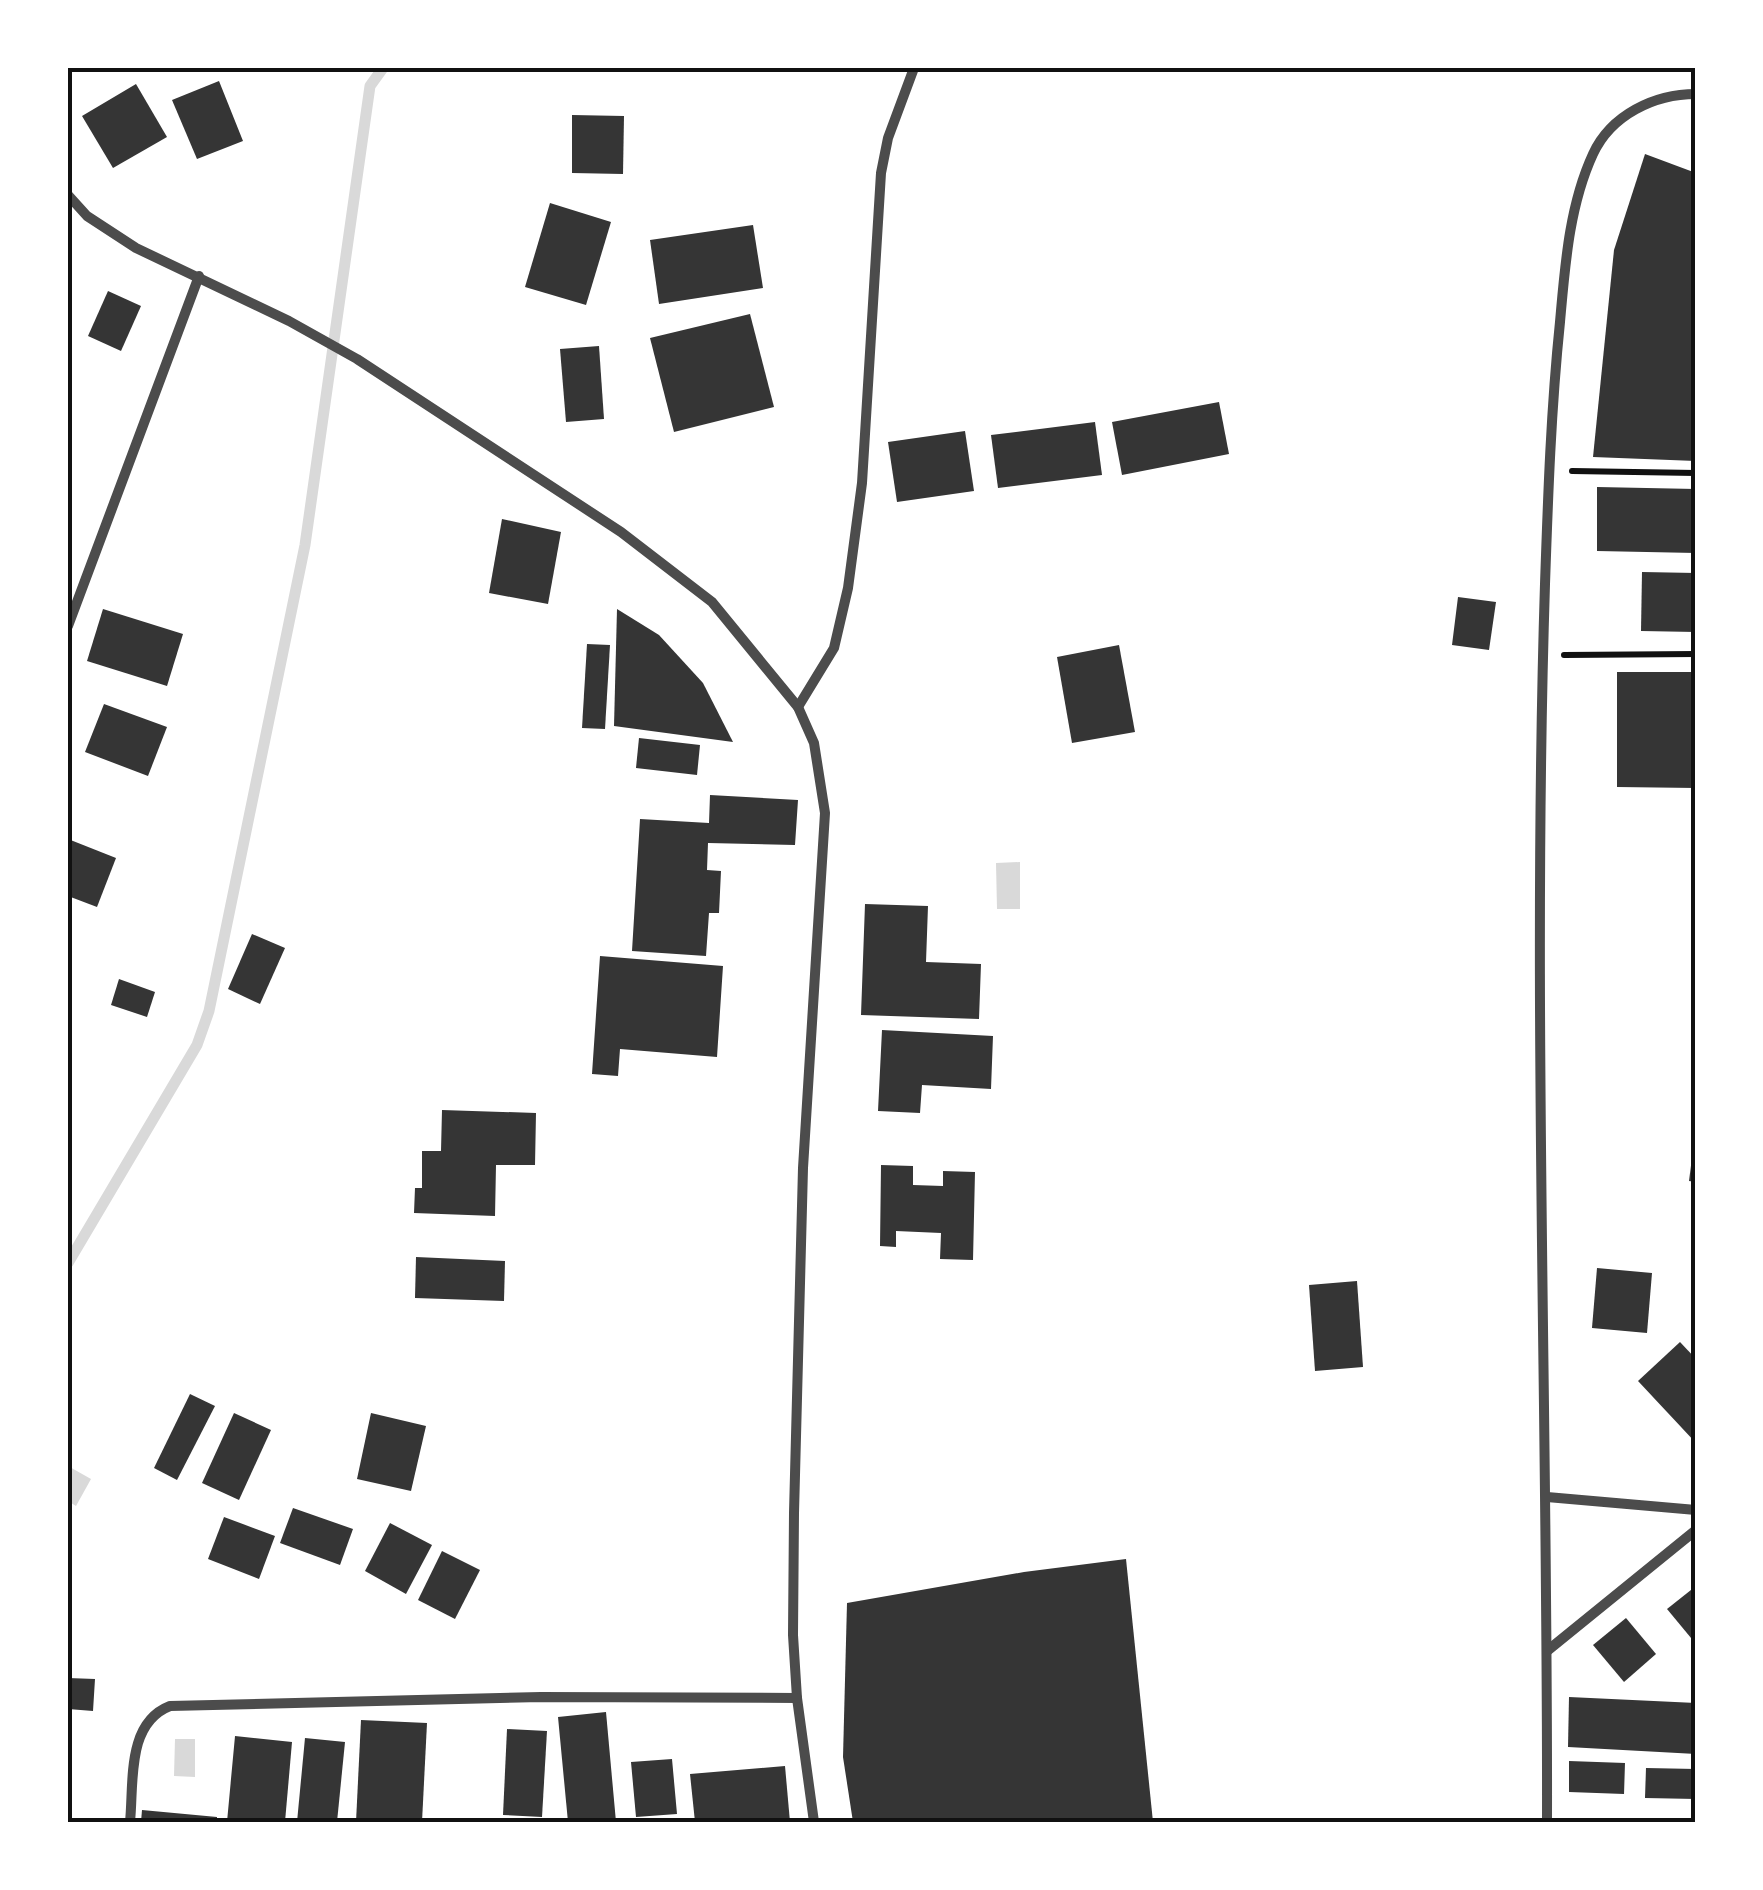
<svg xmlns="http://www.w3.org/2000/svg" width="1763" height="1890" font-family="'Fira Sans',sans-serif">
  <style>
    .water { fill: #d9d9d9 }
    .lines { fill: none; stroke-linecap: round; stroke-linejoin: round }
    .stream { stroke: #d9d9d9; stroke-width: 11 }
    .building { fill: #353535 }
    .path { stroke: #111; stroke-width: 6 }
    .minor { stroke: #4c4c4c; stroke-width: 10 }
    .neatline { fill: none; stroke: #111; stroke-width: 4 }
  </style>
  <rect width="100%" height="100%" fill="#fff"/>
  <g class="water">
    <polygon points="1020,862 1020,909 997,909 996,863"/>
    <polygon points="68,1466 91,1479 76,1506 68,1501"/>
    <polygon points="175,1739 195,1739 195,1777 174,1776"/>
  </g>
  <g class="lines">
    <polyline class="stream" points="68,1263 197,1045 209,1011 305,545 370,86 383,68"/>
  </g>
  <g class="building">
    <polygon points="219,81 243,141 197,159 172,100"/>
    <polygon points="136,84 167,137 113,168 82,116"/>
    <polygon points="572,115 624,116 623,174 572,173"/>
    <polygon points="1645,154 1696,173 1696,461 1593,457 1614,250"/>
    <polygon points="550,203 611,222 586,305 525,287"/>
    <polygon points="753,225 763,288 659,304 650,240"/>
    <polygon points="108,291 141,306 121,351 88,336"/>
    <polygon points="750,314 774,407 674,432 650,338"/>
    <polygon points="599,346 604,419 566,422 560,349"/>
    <polygon points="1219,402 1229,454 1122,475 1112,422"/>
    <polygon points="1095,422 1102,475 998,488 991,435"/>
    <polygon points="965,431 974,491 897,502 888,442"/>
    <polygon points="1597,487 1696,489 1696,553 1597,551"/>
    <polygon points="502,519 561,532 548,604 489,593"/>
    <polygon points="1642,572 1696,573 1696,632 1641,631"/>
    <polygon points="1458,597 1496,602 1489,650 1452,645"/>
    <polygon points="103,609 183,634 167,686 87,661"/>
    <polygon points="617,609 659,635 703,683 733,742 614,726"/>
    <polygon points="587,644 610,645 605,729 582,728"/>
    <polygon points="1119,645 1135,732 1072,743 1057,657"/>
    <polygon points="1617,672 1696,672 1696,788 1617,787"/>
    <polygon points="104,704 167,727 148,776 85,752"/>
    <polygon points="639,738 700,745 697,775 636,768"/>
    <polygon points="710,795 798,800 795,845 708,843 707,870 721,871 719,913 709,913 706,956 632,951 640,819 709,823"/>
    <polygon points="68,839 116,858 97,907 68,896"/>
    <polygon points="865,904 928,906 926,962 981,964 979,1019 861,1015"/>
    <polygon points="252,934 285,948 260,1004 228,989"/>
    <polygon points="600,956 723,966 717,1057 620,1049 618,1076 592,1074"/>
    <polygon points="119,979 155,992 147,1017 111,1005"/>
    <polygon points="882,1030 993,1036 991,1089 922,1085 920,1113 878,1111"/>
    <polygon points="442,1110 536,1113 535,1165 496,1165 495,1216 414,1213 415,1188 422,1188 422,1151 441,1151"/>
    <polygon points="1693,1150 1696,1151 1696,1182 1689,1181"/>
    <polygon points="881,1165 913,1166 913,1185 943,1186 943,1171 975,1172 973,1260 940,1259 941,1233 896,1231 896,1247 880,1246"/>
    <polygon points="416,1257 505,1261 504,1301 415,1298"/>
    <polygon points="1597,1268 1652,1273 1647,1333 1592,1328"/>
    <polygon points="1357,1281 1363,1367 1315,1371 1309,1285"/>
    <polygon points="1680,1342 1696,1359 1696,1443 1638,1381"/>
    <polygon points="190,1394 215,1406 177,1480 154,1468"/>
    <polygon points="234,1413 271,1430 239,1500 202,1483"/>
    <polygon points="371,1413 426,1426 411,1491 357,1479"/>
    <polygon points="293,1508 353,1529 340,1565 280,1543"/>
    <polygon points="224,1517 275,1536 259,1579 208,1559"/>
    <polygon points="390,1523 432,1545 406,1594 365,1571"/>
    <polygon points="442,1551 480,1570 455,1619 418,1600"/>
    <polygon points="1126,1559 1153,1822 853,1822 843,1757 847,1603 1024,1572"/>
    <polygon points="1696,1586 1696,1644 1667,1609"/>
    <polygon points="1626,1618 1656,1654 1624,1682 1593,1645"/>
    <polygon points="68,1678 95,1679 93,1711 68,1709"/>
    <polygon points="1569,1697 1696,1703 1696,1754 1568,1747"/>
    <polygon points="606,1712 616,1822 568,1822 558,1717"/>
    <polygon points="361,1720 427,1723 422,1822 356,1822"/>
    <polygon points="507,1729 547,1731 542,1817 503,1815"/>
    <polygon points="235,1736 292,1742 285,1822 227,1822"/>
    <polygon points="305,1738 345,1742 337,1822 297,1822"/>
    <polygon points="672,1759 677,1814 636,1817 631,1762"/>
    <polygon points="1569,1761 1625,1763 1624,1794 1569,1792"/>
    <polygon points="785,1766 790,1822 695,1822 690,1774"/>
    <polygon points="1646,1768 1696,1769 1696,1799 1645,1798"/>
    <polygon points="142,1810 217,1817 217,1822 141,1822"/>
  </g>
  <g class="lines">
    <g class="path">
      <polyline points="1572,471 1696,473"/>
      <polyline points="1564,655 1696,654"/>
    </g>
    <g class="minor">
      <polyline points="68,195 87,216 136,248 289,321 357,359 621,532 712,602 798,707 814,743 825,813 803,1168 794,1513 793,1635 797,1698 814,1822"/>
      <polyline points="68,626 199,276"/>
      <polyline points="798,707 834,648 848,588 862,483 881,173 888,138 914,68"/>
      <polyline points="1547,1497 1696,1510"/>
      <polyline points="1547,1651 1696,1530"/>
      <path d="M130 1822C134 1783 126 1723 170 1706L541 1697 797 1698"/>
      <path d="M1547 1822C1548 1410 1532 996 1545 584 1548 496 1551 409 1560 322 1565 266 1569 206 1593 154 1611 115 1654 94 1696 94"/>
    </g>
  </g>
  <rect width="1763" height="1890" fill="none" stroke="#ffffff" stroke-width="140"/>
  <rect x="70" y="70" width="1623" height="1750" class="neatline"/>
</svg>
